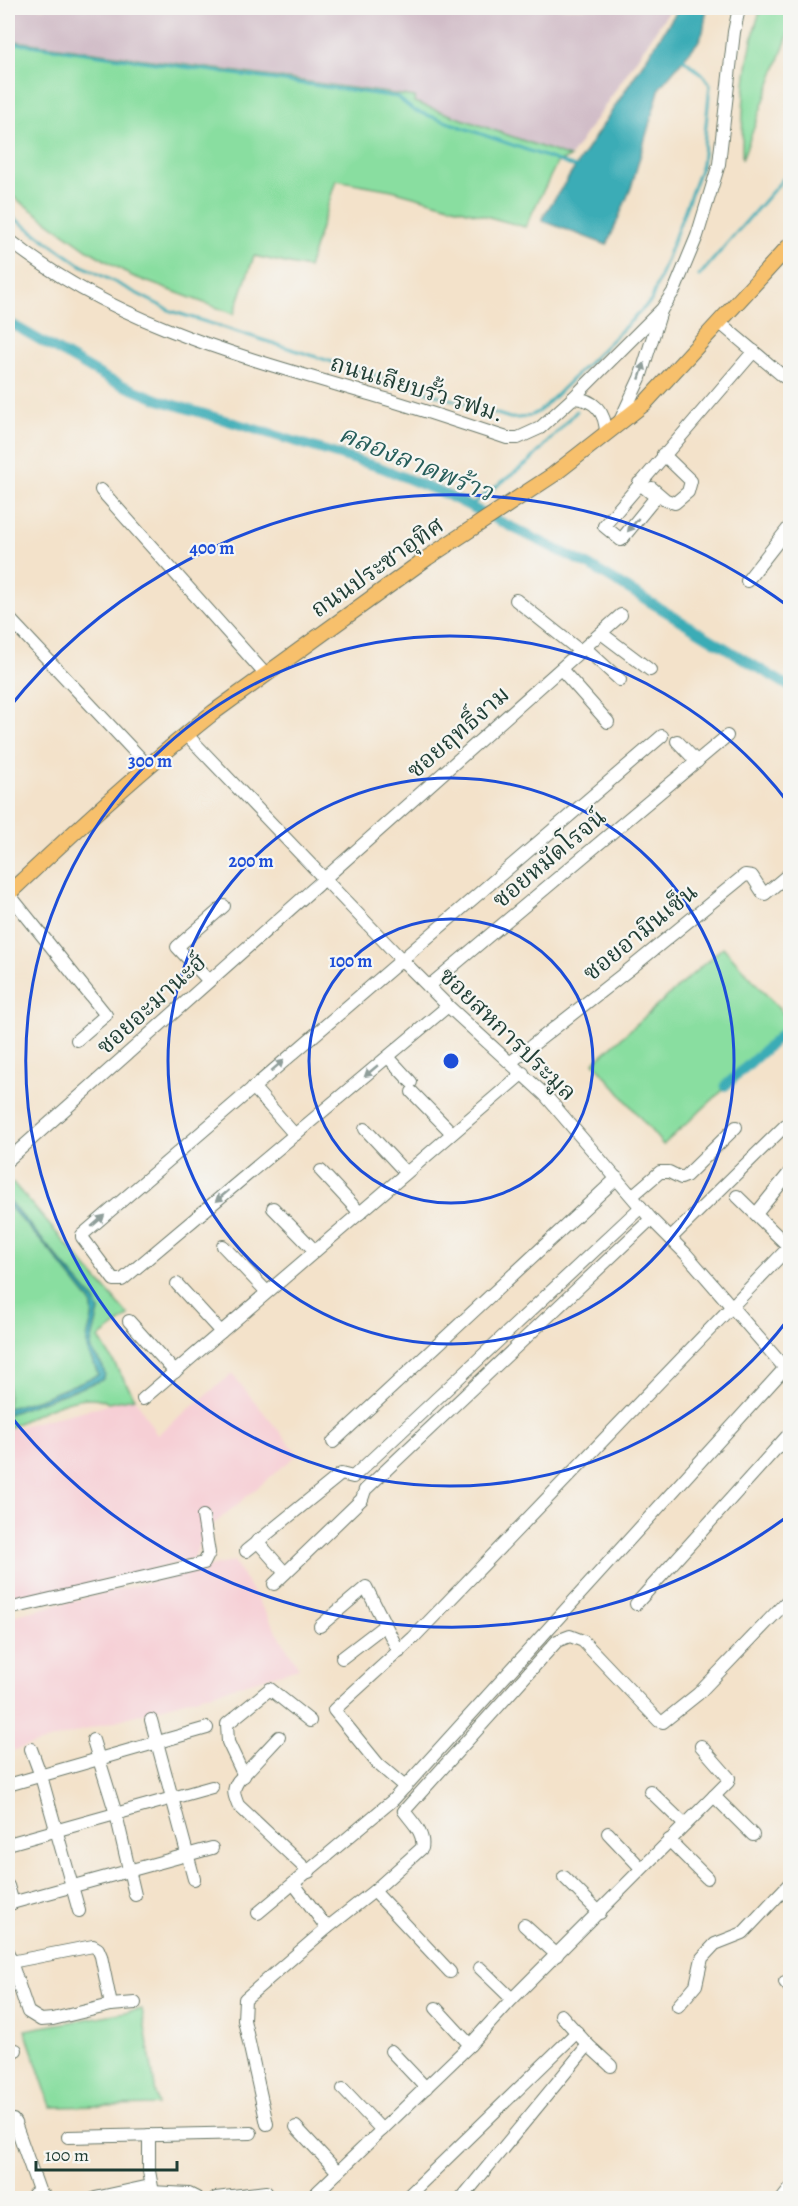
<svg xmlns="http://www.w3.org/2000/svg" width="798" height="2206" font-family="Alegreya,'Noto Serif Thai',serif">
  <style>
    .built { fill: #f6cfd5 }
    .industrial { fill: #d1bdc8 }
    .green { fill: #89dea0; stroke: #548e6a; stroke-width: 1.5 }
    .water { fill: #3bacb6; stroke: #2d7475; stroke-width: 1.5 }
    .lines { fill: none; stroke-linecap: round; stroke-linejoin: round }
    .stream { stroke: #3bacb6; stroke-width: 3 }
    .canal { stroke: #3bacb6; stroke-width: 10 }
    .minor-casing { stroke: #697768; stroke-width: 14 }
    .major-casing { stroke: #697768; stroke-width: 17 }
    .minor { stroke: #fff; stroke-width: 12 }
    .major { stroke: #f7c06c; stroke-width: 15 }
    .oneway { fill: #8f9e9a }
    .ring { fill: none; stroke: #1d4ed8; stroke-width: 3 }
    .labels { text-anchor: middle; dominant-baseline: central; stroke-width: 4.5; stroke-linejoin: round; paint-order: stroke }
    .street-label { font-size: 24px; fill: #1f3d34; stroke: #f6f6f2 }
    .water-label { font-size: 26px; font-style: italic; fill: #275e5b; stroke: #f6f6f2 }
    .centre { fill: #1d4ed8; stroke: #f6f6f2; stroke-width: 3 }
    .ring-label { font-size: 18px; text-anchor: middle; font-weight: bold; fill: #1d4ed8; stroke: #f6f6f2; stroke-width: 4.5; stroke-linejoin: round; paint-order: stroke }
  </style>
  <rect width="100%" height="100%" fill="#f6f6f2"/>
  <filter id="ink" filterUnits="userSpaceOnUse"><feTurbulence type="fractalNoise" baseFrequency=".0167" numOctaves="2"/><feDisplacementMap in="SourceGraphic" scale="12" xChannelSelector="R" yChannelSelector="G"/><feConvolveMatrix kernelMatrix="1 2 1 2 8 2 1 2 1" color-interpolation-filters="sRGB"/></filter>
  <filter id="wash" filterUnits="userSpaceOnUse"><feTurbulence type="fractalNoise" baseFrequency=".008" numOctaves="4" result="noise"/><feDisplacementMap in="SourceGraphic" scale="24" xChannelSelector="R" yChannelSelector="G"/><feGaussianBlur stdDeviation="1.35" result="paint"/><feColorMatrix in="noise" values="0 0 0 0 0 0 0 0 0 0 0 0 0 0 0 0 0 1.4 0 .05"/><feComposite in="paint" operator="in"/></filter>
  <g filter="url(#wash)">
    <rect width="100%" height="100%" fill="#f3e2ca"/>
    <g class="built">
      <polygon points="232,1374 298,1454 203,1533 194,1559 8,1605 8,1429 135,1398 157,1435"/>
      <polygon points="234,1561 299,1668 8,1752 8,1617"/>
    </g>
    <polygon class="industrial" points="8,8 671,8 570,157 414,102 414,97 8,40"/>
    <g class="green">
      <path d="M761 8H790V30L742 160C742 108 744 57 761 8Z"/>
      <polygon points="8,40 415,97 414,102 570,157 557,163 525,227 392,190 336,180 308,268 254,256 234,314 132,276 88,250 8,193"/>
      <polygon points="723,947 790,1021 724,1084 722,1091 663,1145 594,1062"/>
      <path d="M8 1182 13 1183 129 1316 99 1338 135 1398 108 1403C84 1386 31 1417 8 1428V1414L102 1380 103 1367 90 1348 99 1311 95 1301 8 1200Z"/>
      <path d="M8 1205 51 1252 90 1301C97 1318 87 1327 88 1343 89 1355 95 1364 98 1375L40 1399 8 1408Z"/>
      <polygon points="142,2009 158,2105 51,2107 25,2030"/>
    </g>
    <g class="water">
      <polygon points="679,8 707,8 703,32 698,42 660,87 631,188 607,245 543,221 542,218"/>
      <path d="M8 1200 95 1301 99 1311 90 1348 103 1367 105 1375 102 1380 8 1414V1408L40 1399 98 1375C96 1365 89 1357 87 1348 84 1331 98 1320 90 1301L51 1252 8 1205Z"/>
    </g>
    <g class="lines">
      <g class="stream">
        <polyline points="8,42 397,97 413,110 575,167"/>
        <path d="M8 214 81 265 171 311 510 418C523 419 534 417 544 407L651 301 702 164 710 85 705 77 682 58"/>
        <polyline points="699,276 790,171"/>
        <polyline points="470,506 530,461 577,411"/>
      </g>
      <g class="canal">
        <polyline points="8,322 110,380 162,401 382,468 447,495 592,567 790,687"/>
        <polyline points="725,1086 790,1027"/>
      </g>
    </g>
  </g>
  <g filter="url(#ink)">
    <g class="lines">
      <g class="minor-casing">
        <g id="minor">
          <path d="M8 239C116 327 255 360 386 399 426 411 467 425 507 438H518L540 428 573 398 662 309 675 289 697 236 719 164 734 32 739 8"/>
          <polyline points="720,323 784,377 790,369"/>
          <path d="M573 398C594 399 606 412 606 434"/>
          <polyline points="619,423 640,378 661,311"/>
          <polyline points="639,483 656,497 621,540 604,526 754,351"/>
          <polyline points="652,488 666,500 675,503 688,492 691,481 663,454"/>
          <polyline points="101,490 266,675"/>
          <polyline points="747,581 790,526"/>
          <polyline points="516,600 580,651"/>
          <polyline points="8,617 148,766"/>
          <polyline points="601,633 650,670"/>
          <polyline points="585,648 620,680"/>
          <polyline points="561,669 608,722"/>
          <polyline points="186,734 401,959 448,1006 545,1095 651,1219 686,1254 790,1374"/>
          <polyline points="677,741 697,762"/>
          <polyline points="8,893 106,1015 77,1040"/>
          <polyline points="209,981 177,947 224,906"/>
          <polyline points="429,986 727,736"/>
          <polyline points="448,1006 122,1280 114,1280 82,1237 82,1235 662,736"/>
          <polyline points="388,1057 411,1082"/>
          <polyline points="511,1062 631,968 745,875 752,876 763,893 765,894 790,873"/>
          <polyline points="253,1087 295,1135"/>
          <polyline points="412,1092 452,1133"/>
          <polyline points="365,1129 406,1173"/>
          <polyline points="8,1160 621,615"/>
          <polyline points="321,1171 360,1213"/>
          <polyline points="632,1196 660,1172 669,1172 681,1178 686,1176 736,1127"/>
          <polyline points="737,1196 789,1247"/>
          <polyline points="273,1208 315,1251"/>
          <polyline points="756,1214 790,1172"/>
          <polyline points="671,1238 790,1121"/>
          <polyline points="223,1246 267,1292"/>
          <polyline points="177,1284 221,1332"/>
          <polyline points="129,1321 175,1372"/>
          <polyline points="143,1399 523,1073"/>
          <polyline points="333,1442 617,1178"/>
          <polyline points="257,1541 285,1573"/>
          <polyline points="246,1551 341,1474 353,1477 641,1207"/>
          <polyline points="274,1584 362,1499 365,1490 651,1219"/>
          <polyline points="636,1604 790,1433"/>
          <polyline points="8,1609 204,1563 209,1553 203,1516"/>
          <polyline points="320,1626 366,1587 399,1652"/>
          <polyline points="342,1658 385,1625"/>
          <polyline points="151,1720 194,1879"/>
          <path d="M279 1737 238 1781C232 1790 234 1795 238 1805L309 1872"/>
          <polyline points="93,1740 116,1814 135,1895"/>
          <polyline points="31,1749 41,1776 79,1911"/>
          <polyline points="244,1776 228,1742 227,1724 270,1689 310,1721"/>
          <polyline points="8,1785 207,1728"/>
          <polyline points="405,1787 378,1764 334,1710 413,1638 790,1246"/>
          <polyline points="650,1791 685,1825"/>
          <polyline points="714,1796 753,1835"/>
          <polyline points="608,1833 641,1868"/>
          <polyline points="669,1840 707,1878"/>
          <polyline points="8,1844 212,1787"/>
          <polyline points="564,1877 600,1913"/>
          <polyline points="294,1884 327,1928"/>
          <polyline points="8,1886 13,1903"/>
          <polyline points="374,1891 450,1972"/>
          <polyline points="8,1904 212,1848"/>
          <polyline points="258,1913 393,1800 785,1368"/>
          <polyline points="524,1925 557,1955"/>
          <polyline points="8,1953 28,2012 41,2020 53,2019 111,2005 135,2003"/>
          <polyline points="11,1962 93,1946 98,1949 101,1956 111,2005"/>
          <polyline points="480,1968 512,1999"/>
          <polyline points="785,1982 790,1988"/>
          <polyline points="678,2006 696,1985 702,1958 715,1944 743,1933 790,1883"/>
          <polyline points="436,2008 470,2045"/>
          <polyline points="588,2045 611,2066"/>
          <polyline points="391,2051 426,2088"/>
          <polyline points="8,2053 16,2050"/>
          <polyline points="343,2089 382,2130"/>
          <polyline points="8,2120 13,2120 15,2123 40,2193"/>
          <path d="M267 2124 244 2020 245 1999 327 1928 374 1891 422 1848C425 1833 412 1822 404 1811L557 1641 570 1636 583 1641 659 1721 663 1722 698 1694 790 1598"/>
          <polyline points="296,2127 338,2172"/>
          <polyline points="149,2135 149,2171 154,2198"/>
          <polyline points="68,2137 251,2133"/>
          <polyline points="151,2192 189,2194 197,2198"/>
          <polyline points="31,2198 34,2194 40,2193 48,2198"/>
          <polyline points="95,2198 150,2186"/>
          <polyline points="216,2198 266,2192"/>
          <polyline points="311,2198 470,2045 512,1999 728,1782 729,1778 701,1746"/>
          <polyline points="406,2198 577,2032"/>
          <polyline points="462,2198 588,2045 561,2015"/>
          <polyline points="783,2198 790,2189"/>
        </g>
      </g>
      <g class="major-casing">
        <path id="major" d="M8 894C75 831 142 769 214 712L427 558 553 475 645 403 790 245"/>
      </g>
      <use href="#minor" class="minor"/>
      <use href="#major" class="major"/>
    </g>
    <defs><path id="oneway-solid" d="M-6-.8H1V-3.2L6.5 0L1 3.2V.8H-6Z" transform="scale(1.5)"/></defs>
    <g class="oneway">
      <use href="#oneway-solid" transform="translate(642 371) rotate(-72)"/>
      <use href="#oneway-solid" transform="translate(633 525) rotate(129)"/>
      <use href="#oneway-solid" transform="translate(277 1066) rotate(-41)"/>
      <use href="#oneway-solid" transform="translate(371 1071) rotate(140)"/>
      <use href="#oneway-solid" transform="translate(222 1196) rotate(140)"/>
      <use href="#oneway-solid" transform="translate(98 1221) rotate(-41)"/>
    </g>
  </g>
  <g class="ring">
    <circle cx="451" cy="1061" r="142"/>
    <circle cx="451" cy="1061" r="283"/>
    <path d="M790 1317A425 425 0 1 1 790 805"/>
    <path d="M788 1516A566 566 0 0 1 8 1413M8 709A566 566 0 0 1 788 606"/>
  </g>
  <g class="labels">
    <g class="street-label">
      <text transform="translate(417 388) rotate(17)">ถนนเลียบรั้ว รฟม.</text>
      <text transform="translate(377 567) rotate(-35)">ถนนประชาอุทิศ</text>
      <text transform="translate(458 732) rotate(-41)">ซอยฤทธิ์งาม</text>
      <text transform="translate(549 858) rotate(-40)">ซอยหมัดโรจน์</text>
      <text transform="translate(640 932) rotate(-39)">ซอยอามินเซ็น</text>
      <text transform="translate(151 1004) rotate(-42)">ซอยอะมานะฮ์</text>
      <text transform="translate(508 1034) rotate(44)">ซอยสหการประมูล</text>
    </g>
    <g class="water-label">
      <text transform="translate(416 463) rotate(22)">คลองลาดพร้าว</text>
    </g>
  </g>
  <circle cx="451" cy="1061" r="9" class="centre"/>
  <g class="ring-label">
    <text x="212" y="554">400 m</text>
    <text x="150" y="767">300 m</text>
    <text x="251" y="867">200 m</text>
    <text x="351" y="967">100 m</text>
  </g>
  <rect width="798" height="2206" fill="none" stroke="#f6f6f2" stroke-width="30"/>
  <path d="M36 2161v9h141v-9" fill="none" stroke="#1f3d34" stroke-width="3"/>
  <text x="45" y="2161" font-size="18" fill="#1f3d34" stroke="#f6f6f2" stroke-width="4.5" paint-order="stroke">100 m</text>
</svg>
